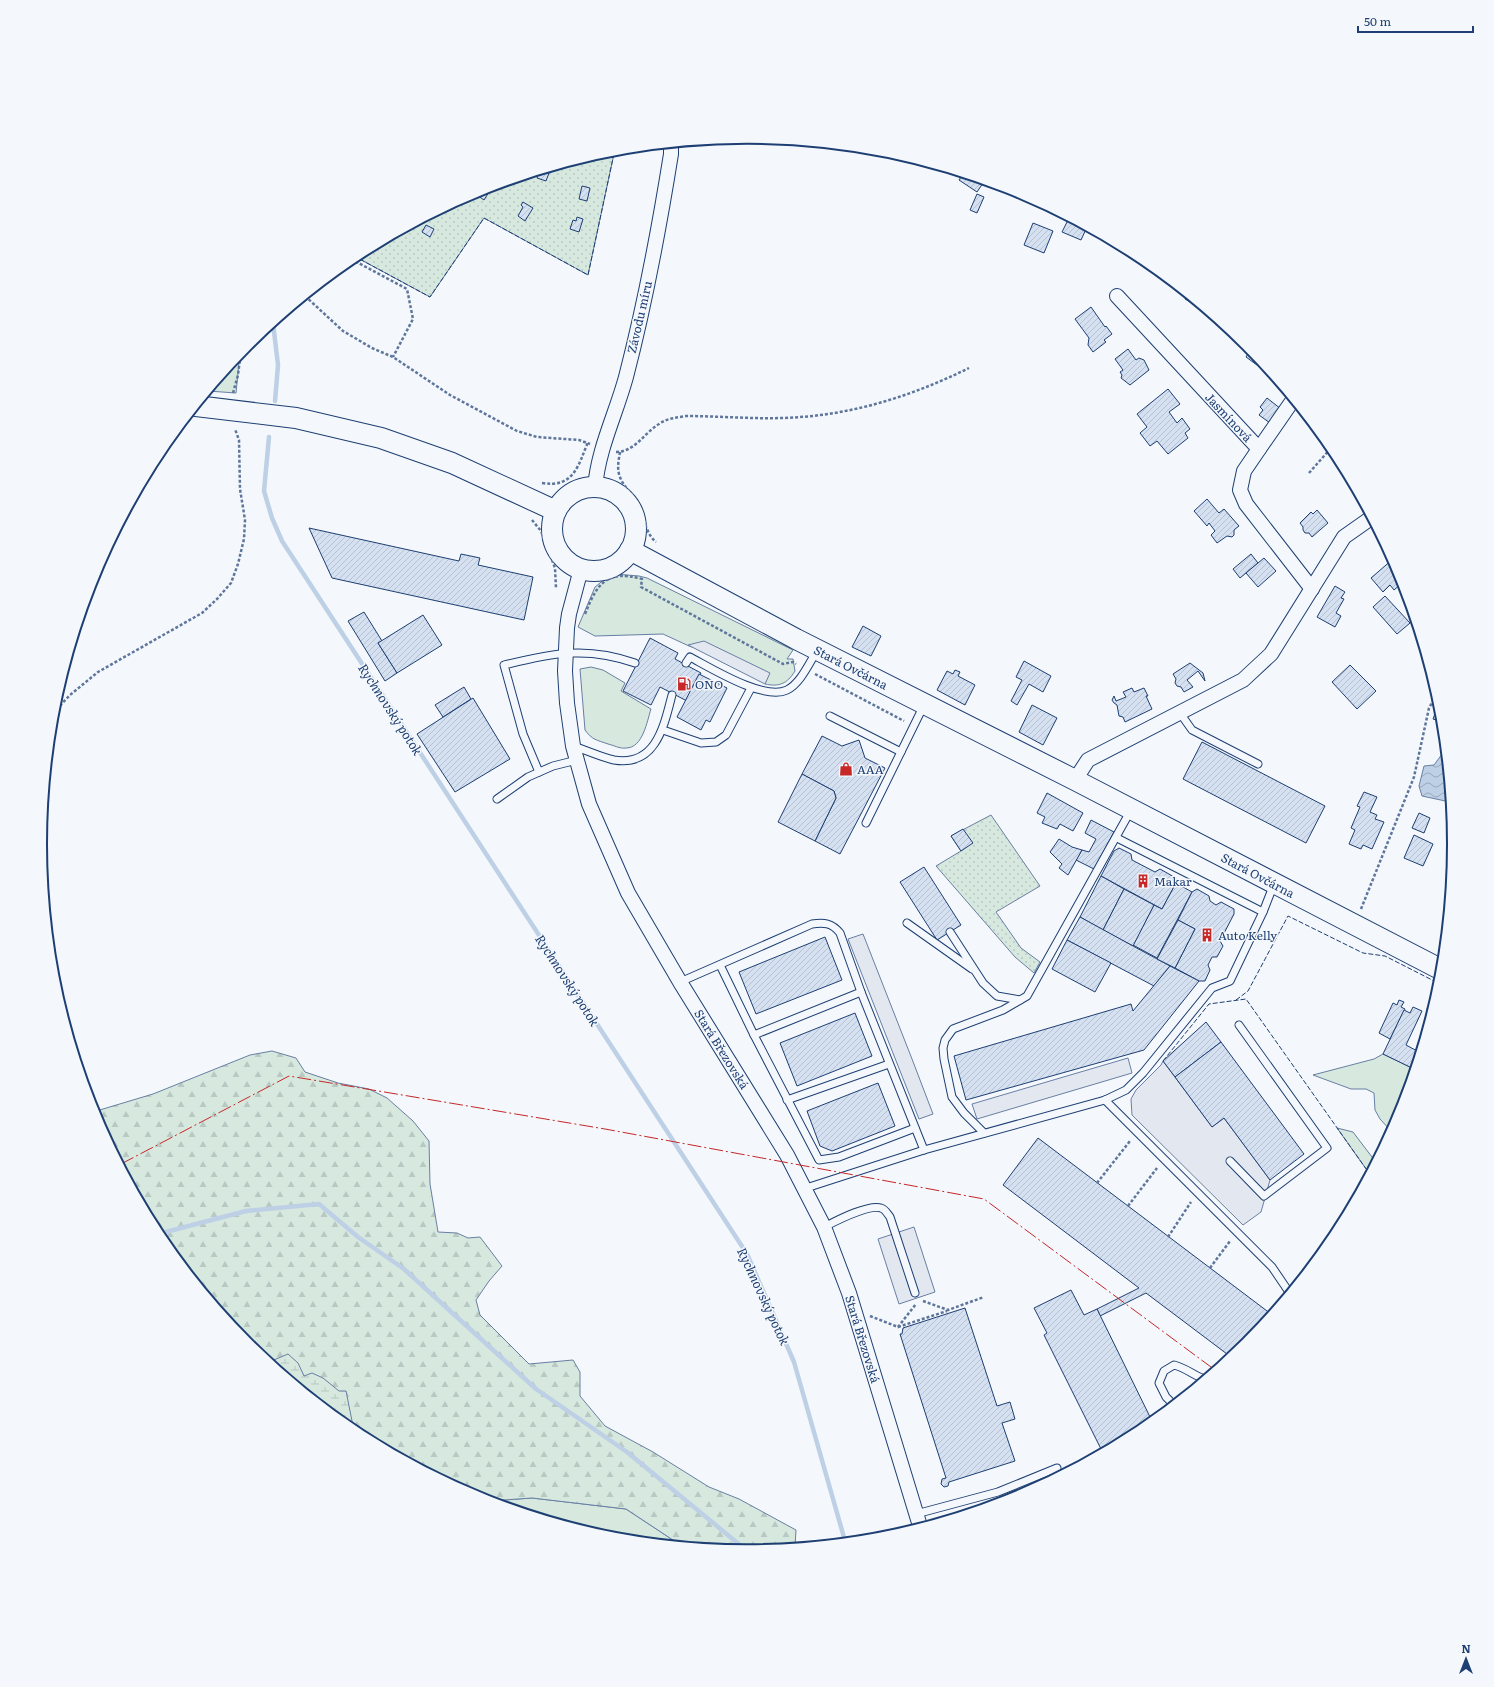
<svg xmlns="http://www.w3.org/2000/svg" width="1494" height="1687" font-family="Literata,serif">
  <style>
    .grass { fill: #d7e8df; stroke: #687fa3 }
    .forest { fill: url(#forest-firs); stroke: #687fa3 }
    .wetland { fill: url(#wetland-marsh); stroke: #687fa3 }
    .park { fill: url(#park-dots); stroke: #687fa3 }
    .parking { fill: #e3e8f0; stroke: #687fa3 }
    .water { fill: url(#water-waves); stroke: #687fa3 }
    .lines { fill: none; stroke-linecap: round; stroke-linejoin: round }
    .stream { stroke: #bed0e5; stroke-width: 4.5 }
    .building { fill: url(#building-hatch); stroke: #1d3f73 }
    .service-casing { stroke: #1d3f73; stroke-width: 9 }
    .minor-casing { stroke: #1d3f73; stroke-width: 16 }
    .secondary-casing { stroke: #1d3f73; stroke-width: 22 }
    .path { stroke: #5e769c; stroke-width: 2.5; stroke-dasharray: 3 2; stroke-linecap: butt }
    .service { stroke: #f4f7fb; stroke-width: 7 }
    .minor { stroke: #f4f7fb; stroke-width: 14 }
    .secondary { stroke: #f4f7fb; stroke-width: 20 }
    .fence { stroke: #1d3f73; stroke-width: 1; stroke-dasharray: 5 2; stroke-linecap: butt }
    .power { stroke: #c62828; stroke-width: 1; stroke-dasharray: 14 3 2 3; stroke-linecap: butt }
    .labels { text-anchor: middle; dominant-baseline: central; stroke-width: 3; stroke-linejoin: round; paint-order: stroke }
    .street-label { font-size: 12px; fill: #1d3f73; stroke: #f4f7fb }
    .poi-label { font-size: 12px; fill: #1d3f73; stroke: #f4f7fb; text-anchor: start }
    .water-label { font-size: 13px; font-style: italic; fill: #1d3f73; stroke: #f4f7fb }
    .rim { fill: none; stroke: #1d3f73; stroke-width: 2 }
  </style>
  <defs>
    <pattern id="forest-firs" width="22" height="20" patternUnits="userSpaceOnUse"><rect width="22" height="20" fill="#d7e8df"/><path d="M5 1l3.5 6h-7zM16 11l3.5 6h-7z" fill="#b8c8c3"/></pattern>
    <pattern id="wetland-marsh" width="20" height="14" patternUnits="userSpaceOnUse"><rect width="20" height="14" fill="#d7e8df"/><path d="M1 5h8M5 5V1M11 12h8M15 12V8" fill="none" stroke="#b8c8c3"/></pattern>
    <pattern id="park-dots" width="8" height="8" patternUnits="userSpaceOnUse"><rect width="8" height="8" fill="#d7e8df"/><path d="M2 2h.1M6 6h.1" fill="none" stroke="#b8c8c3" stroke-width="1.8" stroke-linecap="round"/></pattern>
    <pattern id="water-waves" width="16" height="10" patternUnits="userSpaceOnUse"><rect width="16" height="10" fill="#bed0e5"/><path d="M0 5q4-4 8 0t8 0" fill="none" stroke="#9aaabe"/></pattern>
    <pattern id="building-hatch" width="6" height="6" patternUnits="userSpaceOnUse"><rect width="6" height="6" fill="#d5e0f0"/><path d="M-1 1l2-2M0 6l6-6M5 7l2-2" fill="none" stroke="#b6c1d1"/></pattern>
  </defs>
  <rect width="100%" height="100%" fill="#f4f7fb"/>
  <g class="grass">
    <polygon points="240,352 236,393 208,391"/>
    <path d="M615 574 639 576 647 578 793 650 787 659H793L795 671C787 684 779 687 765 684L769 673 689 646 663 634 595 636 578 627 595 587 606 578Z"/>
    <path d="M591 667 603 670 625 683 621 691 651 709C647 721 643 748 626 748 620 749 613 745 608 744 597 740 592 740 585 730L580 669Z"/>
    <polygon points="1383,1054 1414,1069 1400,1114 1391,1131 1380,1119 1375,1110 1374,1093 1366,1089 1351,1089 1313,1075 1374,1059"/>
    <polygon points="1337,1128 1353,1132 1375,1161 1369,1173"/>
    <polygon points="532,1498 626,1509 679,1544 609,1537 490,1501"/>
  </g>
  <polygon class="forest" points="272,1051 296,1058 305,1072 338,1083 369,1089 387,1098 413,1121 429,1141 430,1184 438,1232 457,1233 468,1238 480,1237 502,1266 489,1281 476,1300 480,1315 529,1364 573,1360 580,1372 580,1396 605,1426 653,1452 709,1487 739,1499 796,1530 795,1546 747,1550 679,1544 626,1509 532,1498 490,1501 476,1497 354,1431 247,1343 159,1236 93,1112 153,1094 250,1055"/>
  <polygon class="wetland" points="288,1354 298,1363 304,1376 312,1373 323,1378 339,1391 346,1391 354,1431 269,1362"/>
  <g class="park">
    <polygon points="615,149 588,275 484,218 430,297 354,256 477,190"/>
    <polygon points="991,815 1040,886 996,912 1021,948 1040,962 1034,973 1015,957 936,866 961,851 951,836"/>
  </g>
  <g class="parking">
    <polygon points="704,641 770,673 765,684 688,645"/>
    <polygon points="863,934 912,1059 933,1114 919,1119 848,939"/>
    <polygon points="1128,1058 1132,1073 977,1119 972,1104"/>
    <polygon points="1163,1061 1212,1127 1224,1118 1270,1180 1261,1212 1243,1225 1132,1115 1131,1099 1136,1090 1161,1065"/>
    <polygon points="914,1227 935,1292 899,1304 878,1239"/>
  </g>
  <polygon class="water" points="1445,750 1450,802 1422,796 1419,786 1424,766 1434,765"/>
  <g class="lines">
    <g class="stream">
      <polyline points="273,323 278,365 275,401"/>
      <polyline points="269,437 264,491 272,518 282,541 747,1254 794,1362 845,1541"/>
      <polyline points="158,1234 246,1211 319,1204 358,1237 404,1269 536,1389 627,1452 746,1550"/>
    </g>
  </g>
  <g class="building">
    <polygon points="539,171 549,173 546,181 537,178"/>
    <polygon points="963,174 985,180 977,192 959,180"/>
    <polygon points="582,186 590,188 587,201 579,199"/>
    <polygon points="484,188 489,192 484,200 474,193"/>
    <polygon points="977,194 984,197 977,213 970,210"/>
    <polygon points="523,202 533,208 525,221 518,216 523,207 521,205"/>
    <polygon points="577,217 583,219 579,232 570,229 573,220 576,221"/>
    <polygon points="1069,218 1087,227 1081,240 1062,232"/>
    <polygon points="1033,223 1053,231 1044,253 1024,245"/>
    <polygon points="426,225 434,229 430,237 422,232"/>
    <polygon points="403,230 400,236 395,234"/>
    <polygon points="1187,294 1199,304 1198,306 1185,299"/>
    <polygon points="1091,307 1105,327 1106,326 1112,334 1104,340 1106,342 1093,352 1088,345 1089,338 1075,319"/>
    <polygon points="1128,349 1136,360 1139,358 1144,360 1149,370 1130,385 1121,378 1122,375 1120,372 1123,370 1115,359"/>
    <polygon points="1251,349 1273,375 1272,376 1246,357"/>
    <polygon points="1168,389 1180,404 1169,412 1177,423 1182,418 1190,429 1185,433 1188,438 1168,454 1157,441 1150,446 1140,433 1147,427 1137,414"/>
    <polygon points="1267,398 1281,409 1270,423 1259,415 1263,410 1260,407"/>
    <polygon points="1300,408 1310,421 1297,411"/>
    <polygon points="1207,499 1219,513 1224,509 1239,526 1234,530 1234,535 1232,537 1227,536 1217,543 1211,535 1215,531 1209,523 1207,526 1194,511"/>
    <polygon points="1317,510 1328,523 1312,537 1309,533 1305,533 1303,530 1303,527 1300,523 1311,512 1313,514"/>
    <polygon points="309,528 459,561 461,554 480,558 478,565 533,577 524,620 332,578"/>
    <polygon points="1251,554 1258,563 1240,578 1233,569"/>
    <polygon points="1264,558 1276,571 1258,587 1246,573"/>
    <polygon points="1393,559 1400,573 1402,579 1400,581 1402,583 1394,590 1390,585 1383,592 1371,578"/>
    <polygon points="1335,586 1345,592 1341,598 1344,599 1336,613 1341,616 1335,627 1317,617"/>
    <polygon points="1385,596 1410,623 1397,634 1373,607"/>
    <polygon points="364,612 382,641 378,643 397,673 385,681 348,621"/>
    <polygon points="423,615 442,645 397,673 378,643"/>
    <polygon points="863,626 881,636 871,656 852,647"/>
    <polygon points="650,638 678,653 675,659 701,673 687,701 660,687 651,705 623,691"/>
    <polygon points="1024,661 1051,676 1043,692 1029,684 1017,705 1011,701 1022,680 1016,677"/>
    <polygon points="1190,663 1203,673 1205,681 1198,671 1187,680 1193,687 1184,692 1181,687 1177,686 1175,683 1176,679 1173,674"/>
    <polygon points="1350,665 1376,691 1357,709 1332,682"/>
    <polygon points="955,670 960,672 958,676 975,685 965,705 937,690 947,671 953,674"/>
    <polygon points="699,674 727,688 710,722 706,720 701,730 677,717"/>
    <polygon points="464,687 471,699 443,717 435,705"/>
    <polygon points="1132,688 1134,692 1144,688 1148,696 1146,696 1152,709 1125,722 1123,717 1119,716 1117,705 1114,703 1112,700 1114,696 1116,701 1126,697 1123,692"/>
    <polygon points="473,698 510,759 455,792 417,734"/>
    <polygon points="1032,705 1057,718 1043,745 1019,732"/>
    <polygon points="1436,711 1441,712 1442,722 1433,719"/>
    <polygon points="822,736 842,746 859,740 865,758 885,768 840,854 815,841 836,798 834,791 802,774"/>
    <polygon points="1202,742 1325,806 1306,843 1183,779"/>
    <polygon points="802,774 834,791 836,798 815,841 778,822"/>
    <polygon points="1364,792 1377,797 1370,812 1377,815 1375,819 1384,822 1372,849 1363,845 1361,849 1349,844 1355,830 1351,828 1360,807 1357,806"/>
    <polygon points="1047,793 1083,813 1073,831 1060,824 1057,829 1042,823 1045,817 1037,813"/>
    <polygon points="1419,813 1430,818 1424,833 1412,828"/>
    <polygon points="1091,820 1114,832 1094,869 1076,860 1082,850 1089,852 1096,839 1085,833"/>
    <polygon points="963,829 973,843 961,851 951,836"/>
    <polygon points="1414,835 1433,844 1423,866 1404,858"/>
    <polygon points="1059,839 1072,847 1082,850 1068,875 1059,868 1062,864 1050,852"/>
    <polygon points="1119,848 1131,854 1132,860 1155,872 1160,869 1176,878 1176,883 1162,909 1101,876 1114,851"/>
    <polygon points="924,867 961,925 937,940 900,882"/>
    <polygon points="1101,876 1124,889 1103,930 1080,917"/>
    <polygon points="1176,883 1192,892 1157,958 1133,945 1154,905 1162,909"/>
    <polygon points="1124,889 1154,905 1133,946 1103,930"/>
    <polygon points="1197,889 1209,896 1210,901 1216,905 1221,902 1234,909 1234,914 1220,941 1223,946 1217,957 1212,957 1208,965 1210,970 1205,981 1199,981 1175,968 1195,929 1178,920 1192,892"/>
    <polygon points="1080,917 1133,946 1170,966 1154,986 1067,940"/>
    <polygon points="1178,920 1195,929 1175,968 1157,959"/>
    <polygon points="825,937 842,980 756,1014 739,972"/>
    <polygon points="1067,940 1111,963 1095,992 1052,969"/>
    <polygon points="1170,966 1199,981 1144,1050 966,1100 954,1056 1131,1004 1133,1011"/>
    <polygon points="1436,991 1437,992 1432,1011 1427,1009"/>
    <polygon points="1399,1000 1404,1002 1401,1007 1405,1009 1390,1039 1379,1033 1393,1003 1397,1005"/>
    <polygon points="1413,1007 1422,1011 1406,1045 1419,1052 1414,1069 1383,1054 1404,1010 1410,1013"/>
    <polygon points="855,1013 872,1056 797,1086 780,1043"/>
    <polygon points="1206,1022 1221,1042 1175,1077 1163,1061"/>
    <polygon points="1221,1042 1304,1154 1270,1180 1224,1118 1212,1127 1175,1077"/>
    <polygon points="878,1083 895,1126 832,1151 820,1146 807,1111"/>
    <polygon points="1038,1138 1271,1314 1247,1344 1231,1357 1146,1293 1100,1316 1097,1309 1139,1288 1003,1185"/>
    <polygon points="1071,1290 1084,1315 1097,1309 1152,1421 1140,1431 1102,1451 1044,1335 1047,1333 1034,1308"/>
    <polygon points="965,1308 997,1406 1010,1402 1015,1419 1002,1423 1015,1461 949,1482 948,1486 944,1487 941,1484 942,1479 946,1478 900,1334 902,1334 903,1328"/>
  </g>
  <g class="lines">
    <g class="service-casing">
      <g id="service">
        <path d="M686 663 690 657C711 668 764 701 787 690 801 683 809 663 817 651"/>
        <polyline points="1180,713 1192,730 1258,764"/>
        <polyline points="830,716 901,752"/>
        <polyline points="663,730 701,743 716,742 726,735 751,688"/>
        <path d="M573 746C586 750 601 757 614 760 656 767 664 726 672 695"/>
        <path d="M539 772 523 734 504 665C553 653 587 646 635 663"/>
        <polyline points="497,799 528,777 553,766 577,760"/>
        <polyline points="866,823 924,705"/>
        <polyline points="1117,838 1263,912"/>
        <polyline points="907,923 972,969"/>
        <polyline points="950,932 983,983 997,996 1020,1000"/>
        <polyline points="720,965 754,1035 819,1160 839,1157 915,1128"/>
        <path d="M680 982 812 924C824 922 832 923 840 933L861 992 924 1150"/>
        <polyline points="754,1035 861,992"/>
        <polyline points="787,1100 889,1064"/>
        <polyline points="1105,1100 1272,1267 1289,1292"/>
        <polyline points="984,1133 964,1113 952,1097 944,1059 943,1048 945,1040 953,1029 1003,1010 1027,996 1131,810"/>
        <polyline points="1230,1161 1264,1196 1327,1148 1239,1025"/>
        <polyline points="803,1189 924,1150 1105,1100 1126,1090 1143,1073 1212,988 1230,981 1263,912 1274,884"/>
        <path d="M824 1227C836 1221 868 1204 881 1208 885 1209 887 1213 890 1217L915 1293"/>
        <path d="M1173 1404 1166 1397 1159 1383 1164 1371 1174 1365C1186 1368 1193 1375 1204 1379"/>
        <polyline points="916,1514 998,1492 1057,1468"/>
      </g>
    </g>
    <g class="minor-casing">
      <g id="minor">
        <polyline points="1117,296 1259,449 1244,471 1240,490 1246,504 1312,589"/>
        <polyline points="1259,449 1293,400"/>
        <path d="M595 488C598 449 616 414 626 377 645 304 659 229 671 154V144"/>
        <polyline points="581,569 569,614 567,628 565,671 567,703 573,746 589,804 628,893 680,982 787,1155 824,1227 849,1293 920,1526"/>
        <polyline points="1075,780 1088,760 1243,680 1271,654 1344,537 1371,518"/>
      </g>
    </g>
    <g class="secondary-casing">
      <g id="secondary">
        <polyline points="196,406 296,418 381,438 452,463 556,511"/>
        <circle cx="594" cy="529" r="42"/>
        <polyline points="630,550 796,639 1075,780 1442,970"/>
      </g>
    </g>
    <g class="path">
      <polyline points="351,259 407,289 413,319 393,357"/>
      <polyline points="305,296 343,331 372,348 393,357 450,395 517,431 537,437 579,440 590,444"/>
      <polyline points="233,393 238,375 241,351"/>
      <path d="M616 452C635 452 644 433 659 424 667 418 676 418 686 416 718 416 750 419 783 418 849 416 910 397 969 368"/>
      <path d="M620 452C619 459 617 466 619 474 622 486 632 492 637 503 645 516 644 532 656 542"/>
      <polyline points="1309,473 1332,447"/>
      <path d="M542 483C574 488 578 466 588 442"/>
      <polyline points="532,520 541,531 555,568 556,588"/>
      <path d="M585 614C597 584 606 569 642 579L641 587 783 664 793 662 796 664"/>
      <polyline points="815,674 904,721"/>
      <polyline points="53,713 70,695 98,672 202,613 217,599 231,583 238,564 244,539 245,520 240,489 239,440 235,429"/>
      <polyline points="1361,909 1414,777 1429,708 1437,694"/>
      <polyline points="1097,1183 1130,1141"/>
      <polyline points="1128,1206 1157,1168"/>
      <polyline points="1168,1237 1191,1202"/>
      <polyline points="1210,1268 1230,1241"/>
      <polyline points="923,1301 948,1310 984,1297"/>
      <polyline points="870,1316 898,1327 916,1304"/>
      <polyline points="898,1327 947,1311"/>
    </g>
    <use href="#service" class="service"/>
    <use href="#minor" class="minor"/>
    <use href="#secondary" class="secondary"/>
    <g class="fence">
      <polyline points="354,256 430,297 484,218 588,275 615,149"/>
      <polyline points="1236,1000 1248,991 1288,916 1363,953 1385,956 1440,984"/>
      <polyline points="1163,1061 1209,1004 1246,999 1369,1173"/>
    </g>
    <polyline class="power" points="121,1164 289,1076 605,1129 984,1199 1215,1370"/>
  </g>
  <defs>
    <g id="fuel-bare" transform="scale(1.08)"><path d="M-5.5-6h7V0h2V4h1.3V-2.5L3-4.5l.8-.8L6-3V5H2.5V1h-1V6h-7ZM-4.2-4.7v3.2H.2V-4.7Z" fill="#c62828" stroke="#f4f7fb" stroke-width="2.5" paint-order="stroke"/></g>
    <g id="shop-bare" transform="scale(1.08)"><path d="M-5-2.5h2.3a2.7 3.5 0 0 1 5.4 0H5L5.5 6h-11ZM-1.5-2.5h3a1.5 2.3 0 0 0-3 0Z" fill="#c62828" stroke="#f4f7fb" stroke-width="2.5" paint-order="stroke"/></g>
    <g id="building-bare" transform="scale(1.08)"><path d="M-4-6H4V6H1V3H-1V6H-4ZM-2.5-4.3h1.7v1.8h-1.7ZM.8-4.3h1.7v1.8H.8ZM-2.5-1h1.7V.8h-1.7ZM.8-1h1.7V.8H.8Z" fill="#c62828" stroke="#f4f7fb" stroke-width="2.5" paint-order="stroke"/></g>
  </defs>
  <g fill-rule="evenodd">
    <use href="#fuel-bare" x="684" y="684"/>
    <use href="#shop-bare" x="846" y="769"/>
    <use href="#building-bare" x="1143" y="881"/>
    <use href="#building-bare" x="1207" y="935"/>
  </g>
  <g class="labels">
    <g class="street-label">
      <text transform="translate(639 317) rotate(-77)">Závodu míru</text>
      <text transform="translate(1229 417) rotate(47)">Jasmínová</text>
      <text transform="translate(851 667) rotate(27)">Stará Ovčárna</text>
      <text transform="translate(1258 875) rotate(28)">Stará Ovčárna</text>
      <text transform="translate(722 1049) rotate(58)">Stará Březovská</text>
      <text transform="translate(863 1339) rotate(73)">Stará Březovská</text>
    </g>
    <g class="poi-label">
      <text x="695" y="684">ONO</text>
      <text x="857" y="769">AAA</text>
      <text x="1154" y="881">Makar</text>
      <text x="1218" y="935">Auto Kelly</text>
    </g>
    <g class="water-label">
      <text transform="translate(391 709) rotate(57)">Rychnovský potok</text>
      <text transform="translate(568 980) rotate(57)">Rychnovský potok</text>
      <text transform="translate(764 1296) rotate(65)">Rychnovský potok</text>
    </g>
  </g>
  <path d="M0 0H1494V1687H0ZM47 844a700 700 0 1 1 1400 0a700 700 0 1 1-1400 0Z" fill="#f4f7fb" fill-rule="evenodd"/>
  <path class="rim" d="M47 844a700 700 0 1 1 1400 0a700 700 0 1 1-1400 0Z"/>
  <g transform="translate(1466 1659)" stroke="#f4f7fb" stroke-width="3" paint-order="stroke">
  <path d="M0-3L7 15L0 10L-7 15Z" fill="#1d3f73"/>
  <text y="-6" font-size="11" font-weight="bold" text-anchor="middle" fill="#1d3f73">N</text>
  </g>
  <path d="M1358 26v6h115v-6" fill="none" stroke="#1d3f73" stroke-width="2"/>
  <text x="1364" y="26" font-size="12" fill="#1d3f73" stroke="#f4f7fb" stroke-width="3" paint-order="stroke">50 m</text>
</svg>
